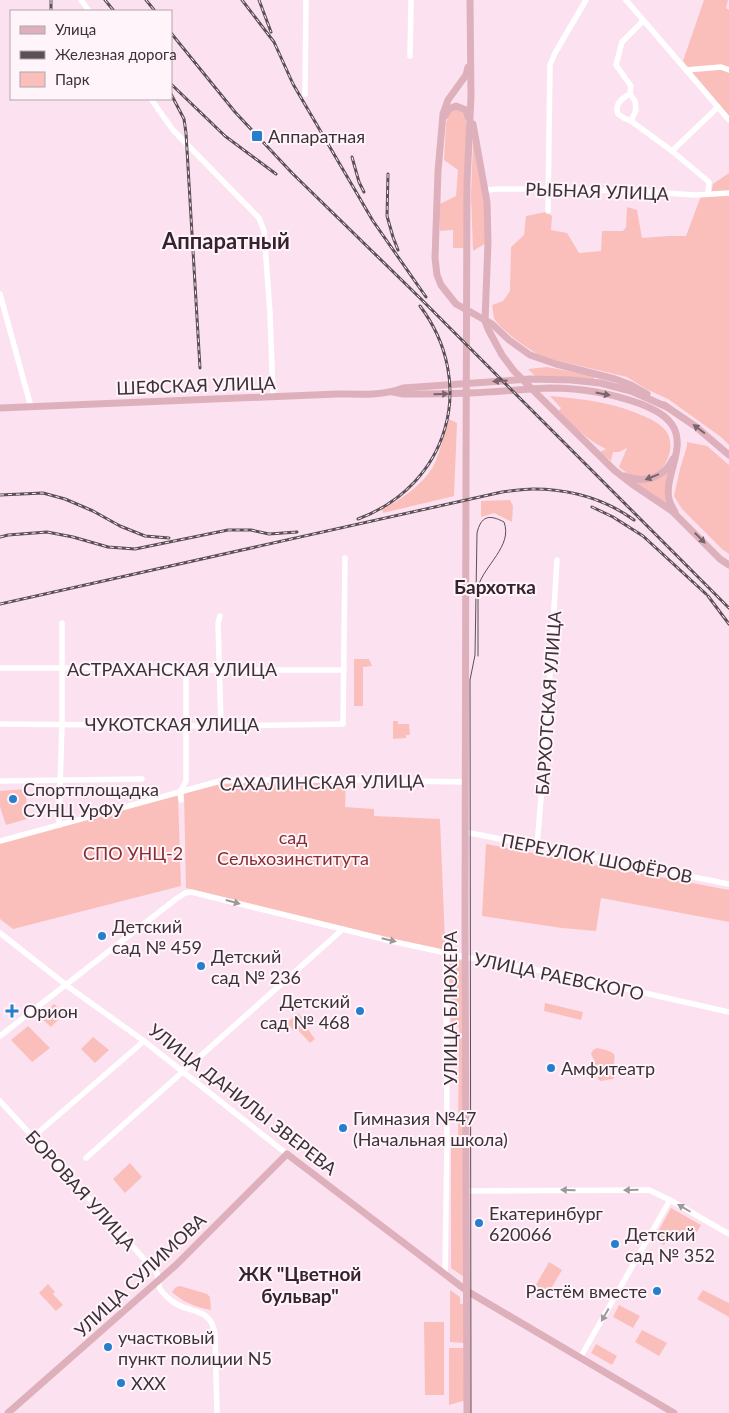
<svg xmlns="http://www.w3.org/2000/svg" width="729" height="1413" font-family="Lato,sans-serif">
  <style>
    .green { fill: #fabfbb }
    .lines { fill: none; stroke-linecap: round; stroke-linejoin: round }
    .minor { stroke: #fff; stroke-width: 5.5 }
    .major { stroke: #deb0bc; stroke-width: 7 }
    .tram { stroke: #5c4f56; stroke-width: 1 }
    .rail-casing { stroke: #5c4f56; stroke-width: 3 }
    .rail { stroke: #fff4fa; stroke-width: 1; stroke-dasharray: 4; stroke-linecap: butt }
    .oneway { fill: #7c646c }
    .oneway2 { fill: #9d989a }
    .poi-dot { fill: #267fcd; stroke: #fff4fa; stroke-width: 2 }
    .labels { text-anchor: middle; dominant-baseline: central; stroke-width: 4; stroke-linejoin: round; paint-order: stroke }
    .poi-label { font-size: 18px; fill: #3b3136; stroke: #fff4fa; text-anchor: start }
    .street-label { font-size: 18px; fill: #3b3136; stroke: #fff4fa }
    .park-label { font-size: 18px; fill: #882d2f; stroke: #fff4fa }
    .neighbourhood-label { font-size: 19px; font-weight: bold; fill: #36232e; stroke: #fff4fa }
    .district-label { font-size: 22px; font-weight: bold; fill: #36232e; stroke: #fff4fa }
  </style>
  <rect width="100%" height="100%" fill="#fce2f0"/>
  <g class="green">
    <polygon points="704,0 728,0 726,8 729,10 729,116 683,61"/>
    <polygon points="455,109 463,112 466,116 467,190 465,248 453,248 453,230 440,231 440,204 456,196 458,170 444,160 446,123 451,110"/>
    <polygon points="473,141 482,180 485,217 486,243 473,251 471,196"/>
    <path d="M729 173V445L721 437 668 399 646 389 627 377 542 357C530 350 500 330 494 318 493 314 493 309 492 305L503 301 510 291 511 247 524 235 526 216 546 212 552 216 551 230 567 233 579 253 601 251 602 231H623L626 227 627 207 637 210 642 238 668 236H686L701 196 711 194 713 184Z"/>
    <polygon points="547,367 594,376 594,382 537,378 528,369"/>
    <path d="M550 396C580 399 605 401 634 412 643 416 653 419 661 426 682 441 665 482 639 477 631 476 625 472 619 467L627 448 619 452H613L611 461 600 452 606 449C587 440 574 426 559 411L561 408Z"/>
    <path d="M449 419 457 423 454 496 383 513 382 509C401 500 422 485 433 467 439 455 445 432 449 419Z"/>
    <polygon points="687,442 707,446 729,465 729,554 722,549 682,509 674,496 680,469 687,446"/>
    <polygon points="670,464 669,490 672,507 627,477 643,480"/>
    <polygon points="510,500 513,506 512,522 494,513 481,517 481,501"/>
    <polygon points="354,659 369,659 372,666 363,667 363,706 354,706"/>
    <polygon points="393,721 398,721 398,724 409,724 410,735 406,735 406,738 393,739"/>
    <polygon points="346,782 345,807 374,809 374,816 440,819 445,943 442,951 186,888 184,793 220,784"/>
    <polygon points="26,789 27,819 6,825 0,807 0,791"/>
    <polygon points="178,795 181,886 13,929 0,919 0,843"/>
    <polygon points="486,844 729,890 729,922 601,898 596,931 562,928 482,916"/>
    <polygon points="448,958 464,961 464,1277 451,1268 451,1145 458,1144 459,1027 451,1025"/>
    <polygon points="545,1003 583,1012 581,1020 544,1011"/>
    <polygon points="54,1004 65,1013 51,1027 40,1017"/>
    <path d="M298 1013C305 1021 308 1031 315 1039L310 1043 297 1029 294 1031 287 1023Z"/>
    <polygon points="28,1026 50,1048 32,1062 11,1040"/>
    <polygon points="93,1037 109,1050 95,1063 81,1049"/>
    <path d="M597 1048C625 1054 610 1055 615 1076L613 1079 601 1081 598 1079V1072L594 1069 595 1062 591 1054 593 1050Z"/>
    <polygon points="130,1163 142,1177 125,1193 113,1179"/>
    <polygon points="671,1208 701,1225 691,1241 673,1230 664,1245 654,1239"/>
    <polygon points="549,1262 562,1270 546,1297 533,1290"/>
    <polygon points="48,1284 55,1292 53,1294 63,1305 56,1311 39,1293"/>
    <path d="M180 1286 207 1294 210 1297 211 1310C196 1307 184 1303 172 1292L176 1287Z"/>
    <polygon points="450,1290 460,1297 460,1304 464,1304 464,1343 450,1342"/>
    <polygon points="703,1290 729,1303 729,1317 697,1299"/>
    <polygon points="619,1305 640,1316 633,1328 613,1317"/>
    <polygon points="424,1322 444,1322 444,1395 425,1395"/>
    <polygon points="642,1330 667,1343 659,1356 635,1342"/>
    <polygon points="596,1344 617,1356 612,1365 591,1353"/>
    <polygon points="449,1348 467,1348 467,1400 449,1405"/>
  </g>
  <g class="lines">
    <g class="minor">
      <polyline points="81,0 89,11"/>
      <polyline points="626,0 729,120"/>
      <polyline points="410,56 411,0"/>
      <polyline points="686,70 721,67 729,70"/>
      <polyline points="305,94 306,0"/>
      <path d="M630 94C622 98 614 104 618 114L624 118 631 121 672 151 709 182 708 194"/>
      <polyline points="151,99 173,130 259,218 264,231 270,313 273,397"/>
      <polyline points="631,121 636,110 635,101 630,94 631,86 616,65 622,42 643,21"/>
      <polyline points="672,151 718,107"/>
      <polyline points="486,190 498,189 549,189 633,191 696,195 729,193"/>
      <polyline points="548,211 550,65 555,53 586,0"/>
      <polyline points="0,294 31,407"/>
      <polyline points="220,616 218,623 221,726"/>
      <polyline points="0,668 140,668 192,670 344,670"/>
      <polyline points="0,724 221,726 343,724 345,558"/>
      <polyline points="0,781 142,779"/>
      <polyline points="181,800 180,792 186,781 186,670"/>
      <polyline points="60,825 59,820 62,724 62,623"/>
      <polyline points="465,832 729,884"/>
      <polyline points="0,841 220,781 232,780 354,780 465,782"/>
      <polyline points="537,846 546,738 557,560"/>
      <polyline points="0,933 70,988 144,1041 287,1154"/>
      <polyline points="0,1036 176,899 185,893 191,892 395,942 470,958 485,959 636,991 729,1012"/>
      <path d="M0 1101 157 1273C158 1278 158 1284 160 1289 162 1292 165 1295 168 1298 187 1316 211 1304 215 1335L217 1413"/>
      <polyline points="33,1137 144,1041"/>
      <polyline points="86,1158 343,929"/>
      <polyline points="466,1191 649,1190 670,1200 729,1234"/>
      <polyline points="445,1274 447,1141 446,953"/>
      <polyline points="580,1358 670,1200"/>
    </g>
    <g class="major">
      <polyline points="468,67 466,75 448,100 443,114 438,171 435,258 437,275 441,285 456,304 492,324 509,340 530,355 556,364 615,379 631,385 647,394"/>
      <polyline points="445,116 449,109 456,106 466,110 468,117"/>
      <polyline points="473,124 487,202 488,242 485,321 488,329 502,355 514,371 543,400 614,470 632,484 672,511 720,559 729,565"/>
      <path d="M393 392 403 394C425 394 446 394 468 393 496 392 524 389 551 388 581 388 613 394 641 404 653 409 667 415 674 428 685 450 664 478 669 499 670 504 673 508 675 512"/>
      <polyline points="664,405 695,426 729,455"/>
      <path d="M0 408 337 394C359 394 383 396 403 388L530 379 571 380 600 383 631 391 667 407"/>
      <path d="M625 476C644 484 664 478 673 459"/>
      <polyline points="8,1413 176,1265 287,1154 467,1291 674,1413"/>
      <polyline points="467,1413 465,922 466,470 467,182 471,96 470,0"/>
    </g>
    <path class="tram" d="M471 1413 470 680 475 655 477 533C481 516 489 514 504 522 513 546 484 565 478 587V656"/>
    <g class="rail-casing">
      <g id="rail">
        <polyline points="51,0 51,11"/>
        <polyline points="105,0 114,11"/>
        <polyline points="146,0 155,11"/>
        <polyline points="242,0 274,42 293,84 373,221 426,297"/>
        <polyline points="259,0 271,32"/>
        <polyline points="171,33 235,112 292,173 421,299 729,608"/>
        <polyline points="171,84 225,136 276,174"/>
        <polyline points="171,94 184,119 186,133 200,368"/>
        <polyline points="352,157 359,182 364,192"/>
        <polyline points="388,174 387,216 393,237 398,250"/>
        <polyline points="0,495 43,493 65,499 93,511 120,526 145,536 169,538"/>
        <polyline points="592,507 613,517 643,536 706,594"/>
        <path d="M358 519C449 485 478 383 420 306"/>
        <polyline points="0,537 8,535 47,532 73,537 108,547 135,549 228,530 251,530 269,534 297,532"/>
        <polyline points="708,596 729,624"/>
        <path d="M0 604 502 492C512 491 523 489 533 489 569 489 605 499 634 520"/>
      </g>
    </g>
    <use href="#rail" class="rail"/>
  </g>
  <defs><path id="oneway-solid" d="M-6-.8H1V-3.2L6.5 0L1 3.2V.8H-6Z" transform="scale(1.25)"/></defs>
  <g class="oneway">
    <use href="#oneway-solid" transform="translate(500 381) rotate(176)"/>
    <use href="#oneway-solid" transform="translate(441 394) rotate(-1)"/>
    <use href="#oneway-solid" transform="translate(603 394) rotate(11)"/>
    <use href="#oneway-solid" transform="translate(699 429) rotate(-143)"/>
    <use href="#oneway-solid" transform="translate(652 477) rotate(158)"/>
    <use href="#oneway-solid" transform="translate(700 538) rotate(45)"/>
  </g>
  <g class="oneway2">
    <use href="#oneway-solid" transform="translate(233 902) rotate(15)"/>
    <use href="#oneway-solid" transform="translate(389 940) rotate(13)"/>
    <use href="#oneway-solid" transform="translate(568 1190) rotate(-179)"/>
    <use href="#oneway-solid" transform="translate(631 1190) rotate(179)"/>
    <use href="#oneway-solid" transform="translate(684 1208) rotate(-150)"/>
    <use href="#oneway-solid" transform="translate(605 1315) rotate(120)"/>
  </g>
  <g class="poi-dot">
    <rect x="251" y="130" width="12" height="12" rx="2.5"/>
    <circle cx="13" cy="799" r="5"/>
    <circle cx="102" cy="936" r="5"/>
    <circle cx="201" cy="966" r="5"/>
    <path d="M9.5 1003.5h5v5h5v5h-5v5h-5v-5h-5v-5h5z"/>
    <circle cx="360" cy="1011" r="5"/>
    <circle cx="551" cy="1068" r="5"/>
    <circle cx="343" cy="1128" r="5"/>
    <circle cx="479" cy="1223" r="5"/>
    <circle cx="615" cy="1244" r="5"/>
    <circle cx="657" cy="1291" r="5"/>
    <circle cx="108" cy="1347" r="5"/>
    <circle cx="121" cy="1383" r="5"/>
  </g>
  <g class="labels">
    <g class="poi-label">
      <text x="268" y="136">Аппаратная</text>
      <text x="23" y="789">Спортплощадка<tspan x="23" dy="21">СУНЦ УрФУ</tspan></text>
      <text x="112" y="926">Детский<tspan x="112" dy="21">сад № 459</tspan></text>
      <text x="211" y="956">Детский<tspan x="211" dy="21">сад № 236</tspan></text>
      <text x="350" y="1001" text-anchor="end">Детский<tspan x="350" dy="21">сад № 468</tspan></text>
      <text x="23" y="1011">Орион</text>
      <text x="561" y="1068">Амфитеатр</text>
      <text x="353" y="1118">Гимназия №47<tspan x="353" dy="21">(Начальная школа)</tspan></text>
      <text x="489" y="1213">Екатеринбург<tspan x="489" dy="21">620066</tspan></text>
      <text x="625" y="1234">Детский<tspan x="625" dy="21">сад № 352</tspan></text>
      <text x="647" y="1291" text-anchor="end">Растём вместе</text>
      <text x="118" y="1337">участковый<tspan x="118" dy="21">пункт полиции N5</tspan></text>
      <text x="131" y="1383">XXX</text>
    </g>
    <g class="street-label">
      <text transform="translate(597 191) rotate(2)">РЫБНАЯ УЛИЦА</text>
      <text transform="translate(196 385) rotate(-2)">ШЕФСКАЯ УЛИЦА</text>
      <text x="172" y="669">АСТРАХАНСКАЯ УЛИЦА</text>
      <text transform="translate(548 703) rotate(-86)">БАРХОТСКАЯ УЛИЦА</text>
      <text x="172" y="724">ЧУКОТСКАЯ УЛИЦА</text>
      <text transform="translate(322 782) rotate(-1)">САХАЛИНСКАЯ УЛИЦА</text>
      <text transform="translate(597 858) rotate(11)">ПЕРЕУЛОК ШОФЁРОВ</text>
      <text transform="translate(559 976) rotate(12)">УЛИЦА РАЕВСКОГО</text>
      <text transform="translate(450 1008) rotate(-90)">УЛИЦА БЛЮХЕРА</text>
      <text transform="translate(243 1099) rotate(38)">УЛИЦА ДАНИЛЫ ЗВЕРЕВА</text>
      <text transform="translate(81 1190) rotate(48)">БОРОВАЯ УЛИЦА</text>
      <text transform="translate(140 1275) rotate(-43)">УЛИЦА СУЛИМОВА</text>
    </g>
    <g class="park-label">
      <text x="293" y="837">сад<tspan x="293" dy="21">Сельхозинститута</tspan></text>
      <text x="133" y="853">СПО УНЦ-2</text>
    </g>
    <g class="neighbourhood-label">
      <text x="495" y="586">Бархотка</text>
      <text x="300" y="1273">ЖК "Цветной<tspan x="300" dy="22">бульвар"</tspan></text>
    </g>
    <g class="district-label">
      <text x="226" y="240">Аппаратный</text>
    </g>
  </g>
  <rect x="10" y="10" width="162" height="90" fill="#fff4fa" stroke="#b1a6ac"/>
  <rect x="20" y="26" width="25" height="8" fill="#deb0bc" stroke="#b1a6ac"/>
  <text x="55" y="35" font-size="15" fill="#3b3136">Улица</text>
  <rect x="20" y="51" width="25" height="8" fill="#5c4f56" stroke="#b1a6ac"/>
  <text x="55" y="60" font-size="15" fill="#3b3136">Железная дорога</text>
  <rect x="20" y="72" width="25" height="15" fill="#fabfbb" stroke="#b1a6ac"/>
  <text x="55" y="85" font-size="15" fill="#3b3136">Парк</text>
</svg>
